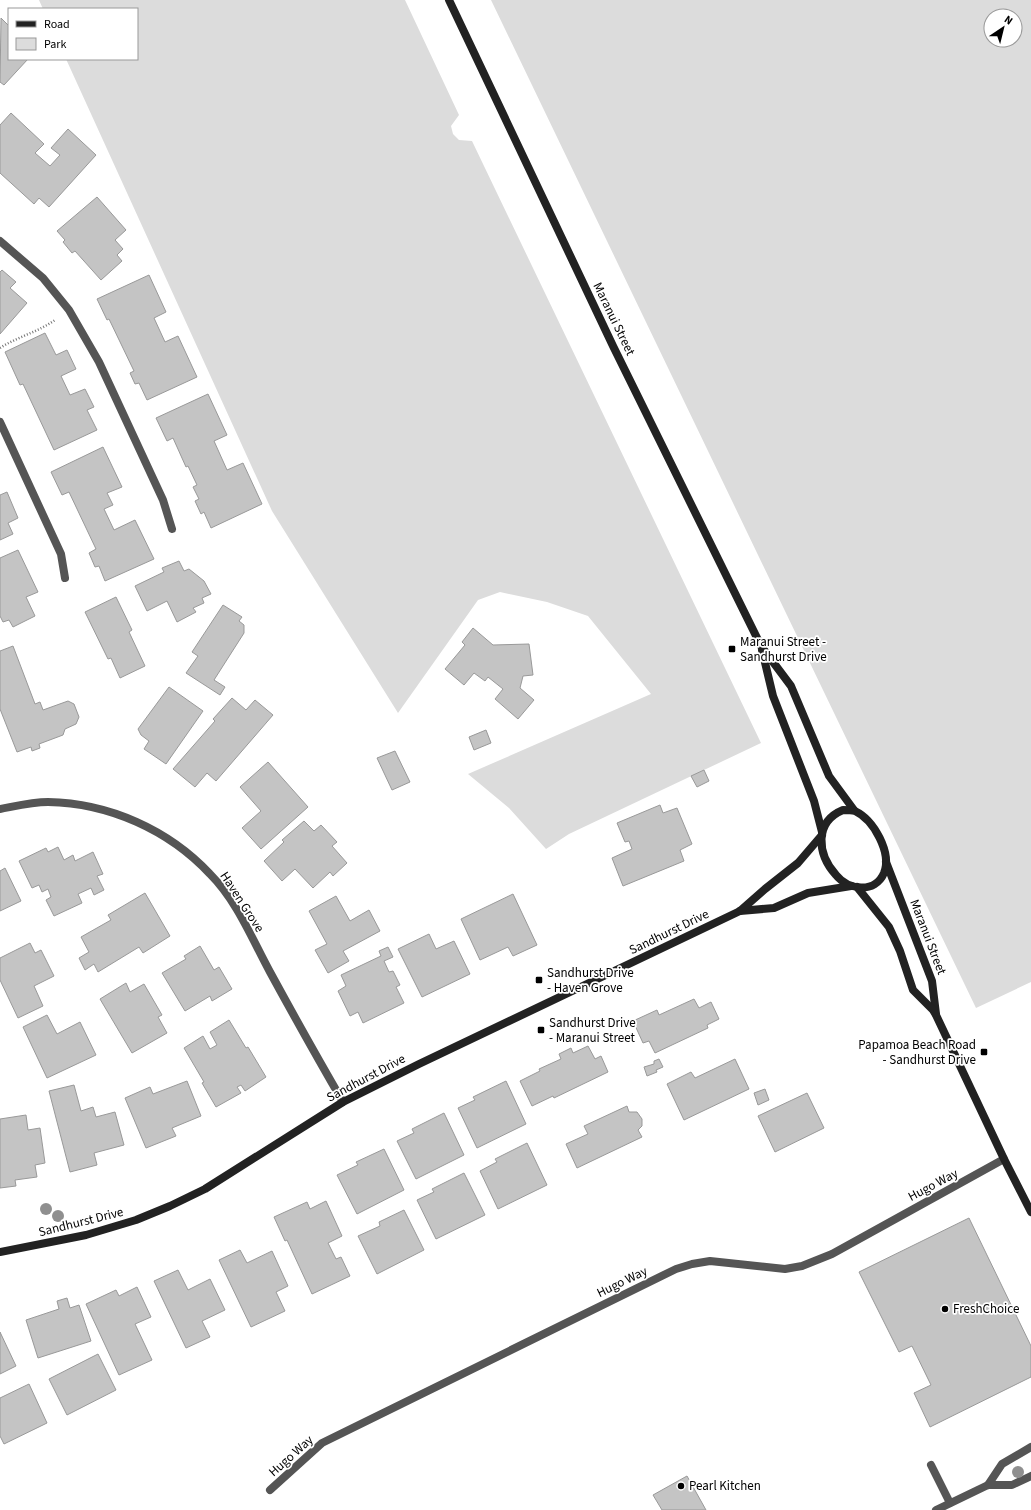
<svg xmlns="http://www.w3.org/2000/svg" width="1031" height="1510" font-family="'Source Sans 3',sans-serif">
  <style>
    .green { fill: #dcdcdc; fill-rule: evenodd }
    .building { fill: #c4c4c4; stroke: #999 }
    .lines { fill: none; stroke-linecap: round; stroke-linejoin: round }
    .path { stroke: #777; stroke-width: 2.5; stroke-dasharray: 1 2; stroke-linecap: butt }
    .service { stroke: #555; stroke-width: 8 }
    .minor { stroke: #555; stroke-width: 8 }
    .secondary { stroke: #222; stroke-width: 8 }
    .tree { fill: #8f8f8f }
    .poi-dot { fill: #000; stroke: #fff; stroke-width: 1.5 }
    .labels { text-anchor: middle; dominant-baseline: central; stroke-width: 3.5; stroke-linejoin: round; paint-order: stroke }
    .street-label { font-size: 13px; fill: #000; stroke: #fff }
    .poi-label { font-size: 13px; fill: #000; stroke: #fff; text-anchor: start }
  </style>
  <rect width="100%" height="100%" fill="#fff"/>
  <g class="green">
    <polygon points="39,0 405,0 459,115 451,126 453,134 459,140 472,141 761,743 569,834 546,849 509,808 468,774 651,694 588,616 547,602 500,592 478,600 398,713 272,511 66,59 137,59 137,9 43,9"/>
    <path d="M491 0H1031V982L976 1008ZM991 16H1015V40H991Z"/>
  </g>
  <g class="building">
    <polygon points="1,18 9,26 9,59 28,59 4,85 0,82"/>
    <polygon points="11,113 44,144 35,153 50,166 60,155 51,148 68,129 96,155 49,207 39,198 34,204 0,173 0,125"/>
    <polygon points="97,197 126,230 115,240 123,249 117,255 122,261 101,280 75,251 72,253 63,242 65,240 57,231"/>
    <polygon points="2,270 16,282 10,288 27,303 0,334 0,272"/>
    <polygon points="149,275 166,312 154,318 165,342 178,336 197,377 147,400 139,383 135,384 130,373 134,371 109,319 107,320 97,299"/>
    <polygon points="45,333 56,355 67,350 76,369 61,376 70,395 85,389 94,407 87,410 97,430 54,450 23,384 20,385 5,352"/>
    <polygon points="208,394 227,435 214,441 227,470 243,463 262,504 211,528 204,512 201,514 195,501 199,499 193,487 197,485 188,466 186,467 173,438 167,441 156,418"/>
    <polygon points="103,447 122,487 107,493 113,505 104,509 114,530 135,520 154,559 105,581 99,566 95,567 89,553 96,549 69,492 62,495 51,472"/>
    <polygon points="7,492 18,518 8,523 13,534 0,540 0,495"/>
    <polygon points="18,550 38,592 26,597 35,616 13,627 9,620 3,622 0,616 0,558"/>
    <polygon points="179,561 184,571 189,569 204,581 211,594 202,598 204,603 193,608 196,612 177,622 167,601 147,611 135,586 164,572 162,568"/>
    <polygon points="116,597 132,630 129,632 145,666 120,678 111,658 108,659 85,612"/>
    <polygon points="223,605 242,617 239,621 244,625 244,633 214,680 225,687 220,695 186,673 198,656 192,652"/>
    <polygon points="473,628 493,645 529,644 533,675 523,676 520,688 534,700 518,719 495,699 503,689 488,677 485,681 474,673 464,685 445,669 465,645 462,642"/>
    <polygon points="13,646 35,704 40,702 43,710 68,701 74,704 79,717 76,724 65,729 63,735 39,744 40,748 32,751 31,747 17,752 0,709 0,651"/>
    <polygon points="169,687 203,711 166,764 144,749 149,741 141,735 138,729"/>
    <polygon points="232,698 246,710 255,700 273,715 216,781 207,773 195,787 173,769 215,721 213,719"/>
    <polygon points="486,730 491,743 474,750 469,737"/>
    <polygon points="395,751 410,782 392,790 377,758"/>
    <polygon points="268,762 308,807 261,849 242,828 261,811 240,787"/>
    <polygon points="704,770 709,781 697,787 691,776"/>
    <polygon points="660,805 663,813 677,808 692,844 680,850 684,861 623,886 612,858 632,849 629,841 625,842 617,823"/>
    <polygon points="304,821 314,831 321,825 337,842 332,846 347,863 333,876 330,872 313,888 295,869 282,881 264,861 284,842 282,840"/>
    <polygon points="58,847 64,860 73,855 75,861 93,852 103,874 97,876 104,890 94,895 91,888 78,894 82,903 54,916 46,900 51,897 48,889 42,892 39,885 32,888 19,861 46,848 48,852"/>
    <polygon points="5,868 21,901 0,911 0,871"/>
    <polygon points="145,893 170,936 143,953 139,947 98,972 94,964 85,970 79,958 89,952 81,937 111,920 108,915"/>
    <polygon points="513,894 537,945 513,956 508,947 480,960 461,919"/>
    <polygon points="336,896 350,921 369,910 380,931 343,951 349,961 328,973 315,950 327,944 309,911"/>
    <polygon points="429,934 436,949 454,941 470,974 422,997 398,949"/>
    <polygon points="30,943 35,953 41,950 54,976 34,986 43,1006 18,1018 0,980 0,958"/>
    <polygon points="200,946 214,970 219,967 232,989 212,1001 210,996 185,1011 162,973 186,959 184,956"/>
    <polygon points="388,947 393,957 384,961 389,972 393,971 400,985 396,987 404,1003 363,1023 358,1012 350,1016 338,991 346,986 341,975 381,956 379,951"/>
    <polygon points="126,983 130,992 144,984 162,1015 158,1017 167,1033 132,1053 100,999"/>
    <polygon points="694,999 699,1008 711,1002 719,1019 707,1025 708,1028 655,1053 649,1041 643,1043 633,1021 657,1010 659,1015"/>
    <polygon points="47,1015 57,1034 80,1022 96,1055 47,1078 23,1027"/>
    <polygon points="229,1020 246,1048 248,1047 266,1077 245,1091 241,1085 237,1087 241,1093 216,1107 202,1083 204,1082 184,1048 203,1036 210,1049 217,1045 210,1032"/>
    <polygon points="588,1046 595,1059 601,1056 608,1072 554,1098 553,1096 532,1106 520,1081 540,1071 539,1069 561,1059 559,1054 571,1048 573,1053"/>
    <polygon points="659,1059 663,1067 656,1070 657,1072 647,1076 644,1067 654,1064 654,1061"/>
    <polygon points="735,1059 749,1089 684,1120 667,1084 691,1072 695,1078"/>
    <polygon points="187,1081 201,1116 172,1128 176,1136 146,1148 125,1098 150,1087 153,1094"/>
    <polygon points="506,1081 526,1124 477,1148 458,1108 475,1100 473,1097"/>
    <polygon points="74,1085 81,1111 93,1107 96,1117 115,1112 124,1145 94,1153 97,1165 70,1172 49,1091"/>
    <polygon points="765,1089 769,1100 758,1105 754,1093"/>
    <polygon points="807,1093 824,1128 775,1152 758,1116"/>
    <polygon points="627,1106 629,1112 637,1112 642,1119 642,1126 638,1130 642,1137 577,1168 566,1144 588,1134 584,1126"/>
    <polygon points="444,1113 464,1155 416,1179 397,1141 414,1133 412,1129"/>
    <polygon points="26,1115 28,1130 40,1128 45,1163 35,1165 37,1177 15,1180 16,1186 0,1188 0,1119"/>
    <polygon points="527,1143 547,1185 498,1209 480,1171 497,1162 495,1159"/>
    <polygon points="384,1149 404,1190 357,1214 337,1175 358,1165 356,1162"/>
    <polygon points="464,1173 485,1215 436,1239 417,1200 434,1192 432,1189"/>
    <polygon points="326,1201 342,1236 328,1243 336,1259 341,1257 350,1276 312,1294 287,1240 285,1241 274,1217 307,1202 310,1209"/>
    <polygon points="404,1210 424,1250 377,1274 358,1236 380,1226 379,1222"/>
    <polygon points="969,1218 1031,1346 1031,1377 930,1427 914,1393 931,1385 912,1346 899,1352 859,1272"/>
    <polygon points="240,1250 247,1263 272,1251 288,1286 276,1292 285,1311 251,1327 219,1260"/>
    <polygon points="178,1270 188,1290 210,1279 225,1310 202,1321 210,1337 186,1348 154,1281"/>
    <polygon points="137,1287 151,1317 135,1324 152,1360 119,1375 86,1304 116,1290 119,1296"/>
    <polygon points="67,1298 70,1308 79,1305 91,1341 38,1358 26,1320 59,1309 57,1301"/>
    <polygon points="0,1332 16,1366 0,1374"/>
    <polygon points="98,1354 116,1390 67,1415 49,1379"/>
    <polygon points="29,1384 47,1423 4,1444 0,1436 0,1398"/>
    <polygon points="687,1476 706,1510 662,1510 653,1495"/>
  </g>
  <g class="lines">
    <path class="path" d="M0 348C17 337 38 332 55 320"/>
    <polyline class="service" points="931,1465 950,1503"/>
    <g class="minor">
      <polyline points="0,241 43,278 69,310 99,362 163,500 172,529"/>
      <polyline points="0,422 61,554 65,578"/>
      <path d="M0 809C16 806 32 802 48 802 109 803 169 830 210 874 237 901 252 939 270 972 294 1016 318 1059 343 1102"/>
      <polyline points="988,1485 1002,1464 1031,1447"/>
      <polyline points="270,1490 322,1443 676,1269 692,1264 710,1261 785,1269 802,1266 832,1254 1004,1159"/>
      <polyline points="936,1510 988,1485 1012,1485 1031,1476"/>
    </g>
    <g class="secondary">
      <polyline points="449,0 613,346 761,646 791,686 829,776 854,810"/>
      <polyline points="762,650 773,696 814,801 822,832"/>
      <path d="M843 810C847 810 852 810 855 811 874 820 892 853 884 873 875 894 848 890 836 875 817 854 814 822 843 810Z"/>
      <polyline points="886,862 932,981 936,1014"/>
      <polyline points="857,887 889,927 900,951 913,990 933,1010 936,1015 1004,1159 1031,1212"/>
      <polyline points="740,911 774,908 808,893 851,886"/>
      <polyline points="0,1252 86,1235 136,1220 170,1206 205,1189 343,1102 419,1064 740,911 765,889 798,863 822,835"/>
    </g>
  </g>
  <g class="tree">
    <circle cx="46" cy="1209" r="6"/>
    <circle cx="58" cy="1216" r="6"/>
    <circle cx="1018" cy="1472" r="6"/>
  </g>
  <g class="poi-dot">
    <rect x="728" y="645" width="8" height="8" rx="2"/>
    <rect x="535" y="976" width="8" height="8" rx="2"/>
    <rect x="537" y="1026" width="8" height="8" rx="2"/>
    <rect x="980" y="1048" width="8" height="8" rx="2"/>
    <circle cx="945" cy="1309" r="4"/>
    <circle cx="681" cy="1486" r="4"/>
  </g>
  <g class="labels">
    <g class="street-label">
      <text transform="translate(614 319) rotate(64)">Maranui Street</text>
      <text transform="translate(242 902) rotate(57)">Haven Grove</text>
      <text transform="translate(669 932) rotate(-26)">Sandhurst Drive</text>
      <text transform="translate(928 937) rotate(69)">Maranui Street</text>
      <text transform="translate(366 1078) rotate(-28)">Sandhurst Drive</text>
      <text transform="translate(933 1185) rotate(-28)">Hugo Way</text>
      <text transform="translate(81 1222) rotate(-14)">Sandhurst Drive</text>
      <text transform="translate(622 1282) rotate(-26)">Hugo Way</text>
      <text transform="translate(291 1456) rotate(-42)">Hugo Way</text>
    </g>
    <g class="poi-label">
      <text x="740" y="642">Maranui Street -<tspan x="740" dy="15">Sandhurst Drive</tspan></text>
      <text x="547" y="973">Sandhurst Drive<tspan x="547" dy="15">- Haven Grove</tspan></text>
      <text x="549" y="1023">Sandhurst Drive<tspan x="549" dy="15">- Maranui Street</tspan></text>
      <text x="976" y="1045" text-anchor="end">Papamoa Beach Road<tspan x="976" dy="15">- Sandhurst Drive</tspan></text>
      <text x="953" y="1309">FreshChoice</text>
      <text x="689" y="1486">Pearl Kitchen</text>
    </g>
  </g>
  <rect x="8" y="8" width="130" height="52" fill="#ffffff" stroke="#999999"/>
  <rect x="16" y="21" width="20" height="6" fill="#222222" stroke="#999999"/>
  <text x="44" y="28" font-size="12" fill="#000000">Road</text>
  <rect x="16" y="38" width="20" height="12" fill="#dcdcdc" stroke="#999999"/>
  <text x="44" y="48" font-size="12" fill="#000000">Park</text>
  <g transform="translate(1003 28) rotate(35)"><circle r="19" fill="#ffffff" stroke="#999999"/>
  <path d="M0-3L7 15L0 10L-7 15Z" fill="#000000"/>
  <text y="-6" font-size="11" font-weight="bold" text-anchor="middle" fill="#000000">N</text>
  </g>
</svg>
